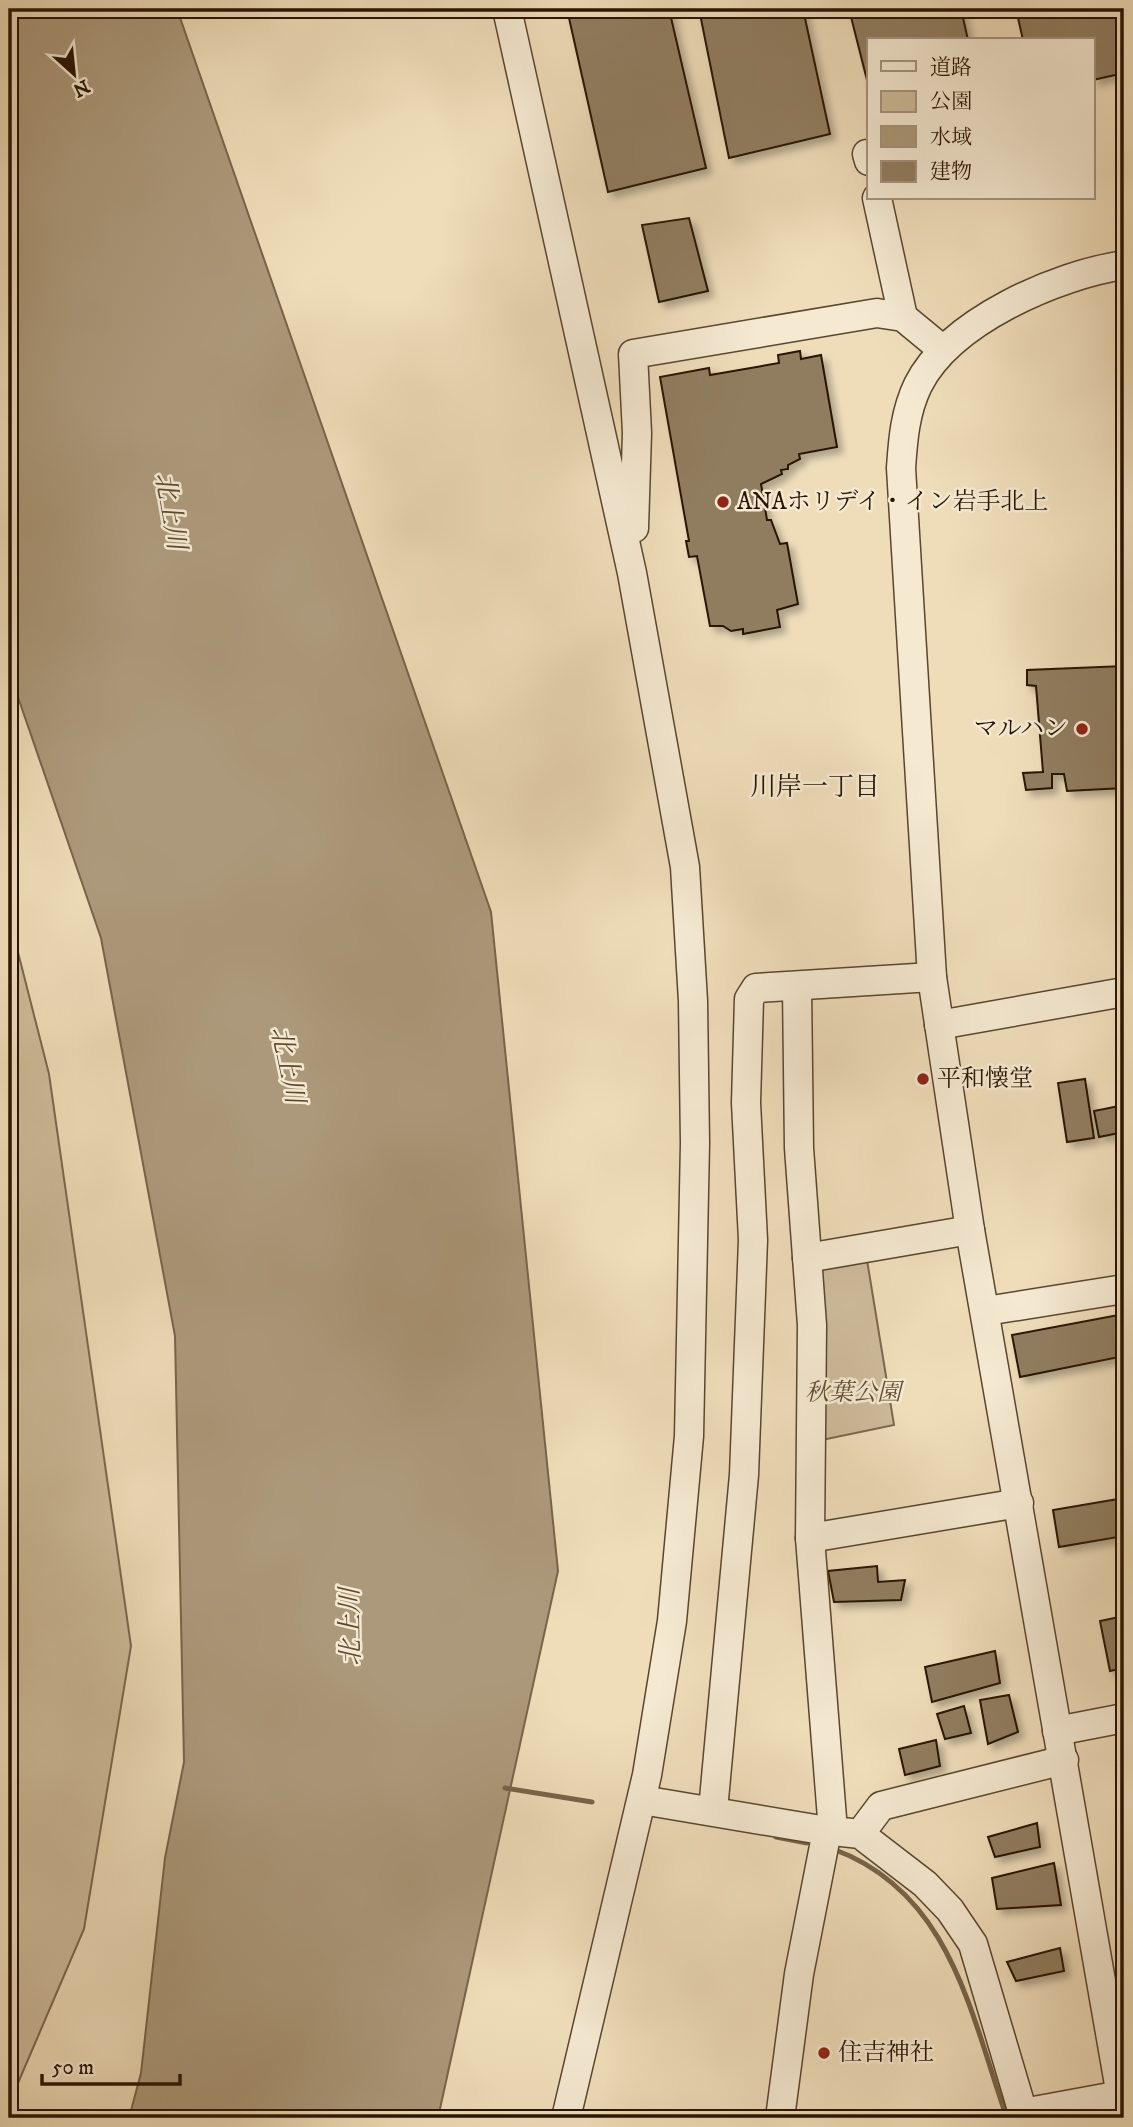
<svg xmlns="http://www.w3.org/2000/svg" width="1133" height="2127" font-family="'IM FELL DW Pica','Noto Serif JP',serif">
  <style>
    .green { fill: #cdbb9a; stroke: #7b684d; stroke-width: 2 }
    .water { fill: #ac997b; stroke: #78644a; stroke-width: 2 }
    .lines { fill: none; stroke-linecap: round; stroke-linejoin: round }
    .stream { stroke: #78644a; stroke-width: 5 }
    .building { fill: #907d61; stroke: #291400; stroke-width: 2; filter: url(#shadow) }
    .minor-casing { stroke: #5a462e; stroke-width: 31 }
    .minor { stroke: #f5e9d2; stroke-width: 28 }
    .poi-dot { fill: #8f2418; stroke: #f5e9d2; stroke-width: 2.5 }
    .labels { text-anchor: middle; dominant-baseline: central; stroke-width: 5; stroke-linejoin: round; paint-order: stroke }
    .poi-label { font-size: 24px; fill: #291400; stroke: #f5e9d2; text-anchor: start }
    .park-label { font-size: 24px; font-style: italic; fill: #624e36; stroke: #f5e9d2 }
    .water-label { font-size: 26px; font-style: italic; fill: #5d4931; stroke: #f5e9d2 }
    .neighbourhood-label { font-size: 26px; fill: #291400; stroke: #f5e9d2 }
  </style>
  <defs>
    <filter id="shadow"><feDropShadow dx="5.5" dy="5.5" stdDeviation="3.5" flood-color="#0004"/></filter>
  </defs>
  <rect width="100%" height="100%" fill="#efddba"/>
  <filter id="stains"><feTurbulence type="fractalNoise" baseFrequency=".00286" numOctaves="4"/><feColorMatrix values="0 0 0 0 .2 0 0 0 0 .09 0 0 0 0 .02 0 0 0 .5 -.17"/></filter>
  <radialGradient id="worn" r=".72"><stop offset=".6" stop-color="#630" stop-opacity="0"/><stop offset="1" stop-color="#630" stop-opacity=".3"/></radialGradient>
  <g class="green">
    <polygon points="9,917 49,1074 131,1646 84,1929 9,2104"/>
    <polygon points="867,1260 894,1425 817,1441 818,1269"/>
  </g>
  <polygon class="water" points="9,9 177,9 491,912 558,1571 438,2118 129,2118 141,2073 165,1858 184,1762 175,1336 101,938 9,671"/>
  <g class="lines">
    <g class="stream">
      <polyline points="505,1788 592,1802"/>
      <polyline points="776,1837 807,1843"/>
      <path d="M833 1849C951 1892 970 2013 1007 2118"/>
    </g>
  </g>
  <g class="building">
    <polygon points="567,9 669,9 706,168 608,192"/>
    <polygon points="699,9 803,9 830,134 729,158"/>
    <polygon points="849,9 961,9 968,40 869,40 869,88"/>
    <polygon points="1016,9 1119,9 1124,31 1124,73 1093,80 1093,40 1023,40"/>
    <polygon points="689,218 708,291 659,302 642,225"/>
    <polygon points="800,351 801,359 821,355 837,447 799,454 800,459 788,465 788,469 781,470 782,474 761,484 767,520 771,520 780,544 787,543 798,604 777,610 780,627 743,634 743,629 731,631 723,626 710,626 697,556 689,557 686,541 689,541 660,377 709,368 710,375 779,363 778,355"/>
    <polygon points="1124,666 1124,788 1067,791 1064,774 1052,774 1052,788 1026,790 1023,773 1043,772 1036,686 1027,685 1027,670"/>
    <polygon points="1085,1079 1094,1138 1067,1142 1058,1083"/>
    <polygon points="1124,1105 1124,1132 1099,1137 1094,1111"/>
    <polygon points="1124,1314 1124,1356 1020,1377 1012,1335"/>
    <polygon points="1124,1498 1124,1536 1059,1547 1053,1510"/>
    <polygon points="877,1566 878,1582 905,1580 901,1600 834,1602 828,1571"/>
    <polygon points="1124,1616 1124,1668 1110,1671 1100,1621"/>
    <polygon points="995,1651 1000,1683 932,1702 925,1667"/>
    <polygon points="1009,1695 1018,1732 988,1744 980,1700"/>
    <polygon points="964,1706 971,1733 945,1739 937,1714"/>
    <polygon points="936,1740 940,1766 905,1775 899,1749"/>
    <polygon points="1124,1764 1124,1799 1123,1799 1116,1766"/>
    <polygon points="1037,1823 1040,1847 995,1857 988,1837"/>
    <polygon points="1054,1863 1061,1905 997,1909 992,1878"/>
    <polygon points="1060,1948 1064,1971 1016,1981 1007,1962"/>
  </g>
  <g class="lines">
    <g class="minor-casing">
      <g id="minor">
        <polyline points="507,9 632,573 685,867 693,1001 695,1143 689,1436 672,1621 647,1775 566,2118"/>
        <polyline points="867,154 869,161"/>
        <polyline points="877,198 903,317"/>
        <path d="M1124 265C1057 275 950 321 918 385 905 412 903 439 901 468L932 977 970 1230 1124 2113"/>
        <polyline points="634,528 637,433 633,354 877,313 903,317 943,350"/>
        <polyline points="797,987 799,1148 812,1325 810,1538 833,1831 860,1834 925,1884 950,1910 973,1944 1023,2113 1121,2095"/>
        <polyline points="939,1025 1124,992"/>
        <polyline points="807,1258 970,1230"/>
        <polyline points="986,1311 1124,1289"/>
        <polyline points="810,1538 1019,1503"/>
        <polyline points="1057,1731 1124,1718"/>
        <polyline points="642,1800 827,1831 799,1974 780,2118"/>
        <polyline points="713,1810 744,1475 753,1240 746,1103 749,999 756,988 932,977"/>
        <polyline points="860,1834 881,1806 1064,1760"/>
      </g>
    </g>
    <use href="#minor" class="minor"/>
  </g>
  <g class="poi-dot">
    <circle cx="723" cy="502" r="7"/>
    <circle cx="1082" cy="729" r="7"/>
    <circle cx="923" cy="1079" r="7"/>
    <circle cx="824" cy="2053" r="7"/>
  </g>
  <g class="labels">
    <g class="poi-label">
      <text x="737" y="502">ANAホリデイ・イン岩手北上</text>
      <text x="1068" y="729" text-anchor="end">マルハン</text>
      <text x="937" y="1079">平和懐堂</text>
      <text x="838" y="2053">住吉神社</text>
    </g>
    <g class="park-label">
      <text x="853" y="1393">秋葉公園</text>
    </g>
    <g class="water-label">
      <text transform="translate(170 511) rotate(80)">北上川</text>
      <text transform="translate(287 1065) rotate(78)">北上川</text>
      <text transform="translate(351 1627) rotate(-91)">北上川</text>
    </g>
    <g class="neighbourhood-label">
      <text x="815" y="787">川岸一丁目</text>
    </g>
  </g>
  <rect width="1133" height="2127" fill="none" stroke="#efddba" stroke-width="35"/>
  <rect x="10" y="10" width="1112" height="2106" fill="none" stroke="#291400" stroke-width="3.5"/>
  <rect x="18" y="18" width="1098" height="2092" fill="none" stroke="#291400" stroke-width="2"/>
  <rect x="867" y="38" width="228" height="161" fill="#f5e9d2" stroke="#a3947e" stroke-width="2"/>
  <rect x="881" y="61" width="35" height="10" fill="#f5e9d2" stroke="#a3947e" stroke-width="2"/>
  <text x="930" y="74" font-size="21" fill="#291400">道路</text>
  <rect x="881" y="91" width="35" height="21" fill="#cdbb9a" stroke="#a3947e" stroke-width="2"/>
  <text x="930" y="108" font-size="21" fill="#291400">公園</text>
  <rect x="881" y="126" width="35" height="21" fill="#ac997b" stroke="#a3947e" stroke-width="2"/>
  <text x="930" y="144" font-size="21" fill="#291400">水域</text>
  <rect x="881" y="161" width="35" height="21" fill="#907d61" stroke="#a3947e" stroke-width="2"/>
  <text x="930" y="178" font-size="21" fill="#291400">建物</text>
  <g transform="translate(74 74) rotate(153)" stroke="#f5e9d2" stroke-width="5" paint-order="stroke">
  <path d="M0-5L12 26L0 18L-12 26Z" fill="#291400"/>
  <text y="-10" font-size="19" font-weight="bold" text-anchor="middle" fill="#291400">N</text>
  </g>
  <path d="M42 2074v10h138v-10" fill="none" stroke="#291400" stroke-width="3.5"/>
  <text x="52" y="2074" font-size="21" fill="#291400" stroke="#f5e9d2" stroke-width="5" paint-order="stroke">50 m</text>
  <rect width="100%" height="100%" filter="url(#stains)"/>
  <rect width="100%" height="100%" fill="url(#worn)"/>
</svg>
